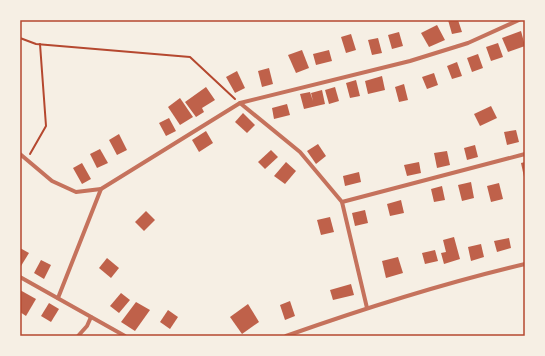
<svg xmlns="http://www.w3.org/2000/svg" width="545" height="356" font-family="Lato,sans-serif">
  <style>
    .building { fill: #bf614a }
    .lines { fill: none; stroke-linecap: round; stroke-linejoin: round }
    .path { stroke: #b5482f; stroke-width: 2 }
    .minor { stroke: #c5725c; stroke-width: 4 }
    .neatline { fill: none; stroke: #b5482f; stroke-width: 1.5 }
  </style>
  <rect width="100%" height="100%" fill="#f6efe4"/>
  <g class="building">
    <polygon points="448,20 458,20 462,32 452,34"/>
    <polygon points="437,25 445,40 429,47 421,33"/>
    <polygon points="521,31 525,46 508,52 502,38"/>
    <polygon points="399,32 403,46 392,49 388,35"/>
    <polygon points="351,34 356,50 346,53 341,37"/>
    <polygon points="378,38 382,53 372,55 368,40"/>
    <polygon points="498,43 503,57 491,61 486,47"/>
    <polygon points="302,50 309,68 296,73 288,55"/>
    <polygon points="329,50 332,61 316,65 313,54"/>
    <polygon points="478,54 483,68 472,72 467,58"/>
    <polygon points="457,62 462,76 452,79 447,66"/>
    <polygon points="269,68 273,84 262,87 258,71"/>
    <polygon points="237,71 245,88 235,93 226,77"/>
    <polygon points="434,73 438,85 427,89 422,77"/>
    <polygon points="382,76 385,90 368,94 365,81"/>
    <polygon points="356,80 360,96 350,98 346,83"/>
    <polygon points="404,84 408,100 399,102 395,87"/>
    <polygon points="206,87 215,100 202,108 204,112 196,117 185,102"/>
    <polygon points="335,87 339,101 329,104 325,90"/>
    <polygon points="322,90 325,104 304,109 300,94 310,92 313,101 311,93"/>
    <polygon points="180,98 193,117 180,125 168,107"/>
    <polygon points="287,104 290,115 274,119 272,108"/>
    <polygon points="491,106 497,118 480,126 474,114"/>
    <polygon points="243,113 255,125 247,133 235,122"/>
    <polygon points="169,118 176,131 166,136 159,123"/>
    <polygon points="516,130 519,142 507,145 504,132"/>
    <polygon points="206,131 213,143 199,152 192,140"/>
    <polygon points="119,134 127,150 117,155 109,140"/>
    <polygon points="318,144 326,156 316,164 307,151"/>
    <polygon points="475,145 478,157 467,160 464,148"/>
    <polygon points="100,149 108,163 97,168 90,154"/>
    <polygon points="271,150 278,157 265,169 258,162"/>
    <polygon points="447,151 450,165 437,168 434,153"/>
    <polygon points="286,162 296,171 285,184 274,176"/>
    <polygon points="419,162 421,173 407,176 404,165"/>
    <polygon points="525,162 525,177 524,177 521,163"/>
    <polygon points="82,163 91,179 82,184 73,168"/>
    <polygon points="359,172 361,182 345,186 343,176"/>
    <polygon points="471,182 474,198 462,201 458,185"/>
    <polygon points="499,183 503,199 491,202 487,186"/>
    <polygon points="442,186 445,200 434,202 431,189"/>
    <polygon points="401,200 404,213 390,216 387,204"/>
    <polygon points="365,210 368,223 355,226 352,213"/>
    <polygon points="146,211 155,220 144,231 135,222"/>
    <polygon points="330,217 334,232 321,235 317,220"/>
    <polygon points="454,237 460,259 444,264 441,253 446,252 443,240"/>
    <polygon points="509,238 511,248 497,252 494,241"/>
    <polygon points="481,244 484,257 471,261 468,247"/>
    <polygon points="20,248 29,253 21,266 20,265"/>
    <polygon points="435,250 438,261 425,264 422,253"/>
    <polygon points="398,257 403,273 386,278 382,261"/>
    <polygon points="107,258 119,268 111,278 99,268"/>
    <polygon points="41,260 51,265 44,279 34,273"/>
    <polygon points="351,284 354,295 333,300 330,290"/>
    <polygon points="20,290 36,299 26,316 20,312"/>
    <polygon points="121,293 130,300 119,313 110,306"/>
    <polygon points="290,301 295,316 285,320 280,305"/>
    <polygon points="136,302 150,310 135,331 121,322"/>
    <polygon points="49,303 59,309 51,322 41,316"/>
    <polygon points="248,304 259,322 242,334 230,317"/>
    <polygon points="168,310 178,317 170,329 160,322"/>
  </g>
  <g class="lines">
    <g class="path">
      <polyline points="20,38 36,44 190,57 235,99"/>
      <polyline points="30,154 46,126 40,44"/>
    </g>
    <g class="minor">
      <polyline points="240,103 300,152 342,202 525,154"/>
      <polyline points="20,154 52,181 76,192 101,189"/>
      <polyline points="342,202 367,308"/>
      <polyline points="20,277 125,336"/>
      <polyline points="58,298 101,189 240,103 410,61 468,43 519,20"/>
      <polyline points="78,336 87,326 91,317"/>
      <path d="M286 336C365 308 444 283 525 264"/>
    </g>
  </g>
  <rect width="545" height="356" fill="none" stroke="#f6efe4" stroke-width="42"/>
  <rect x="21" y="21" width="503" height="314" class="neatline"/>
</svg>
